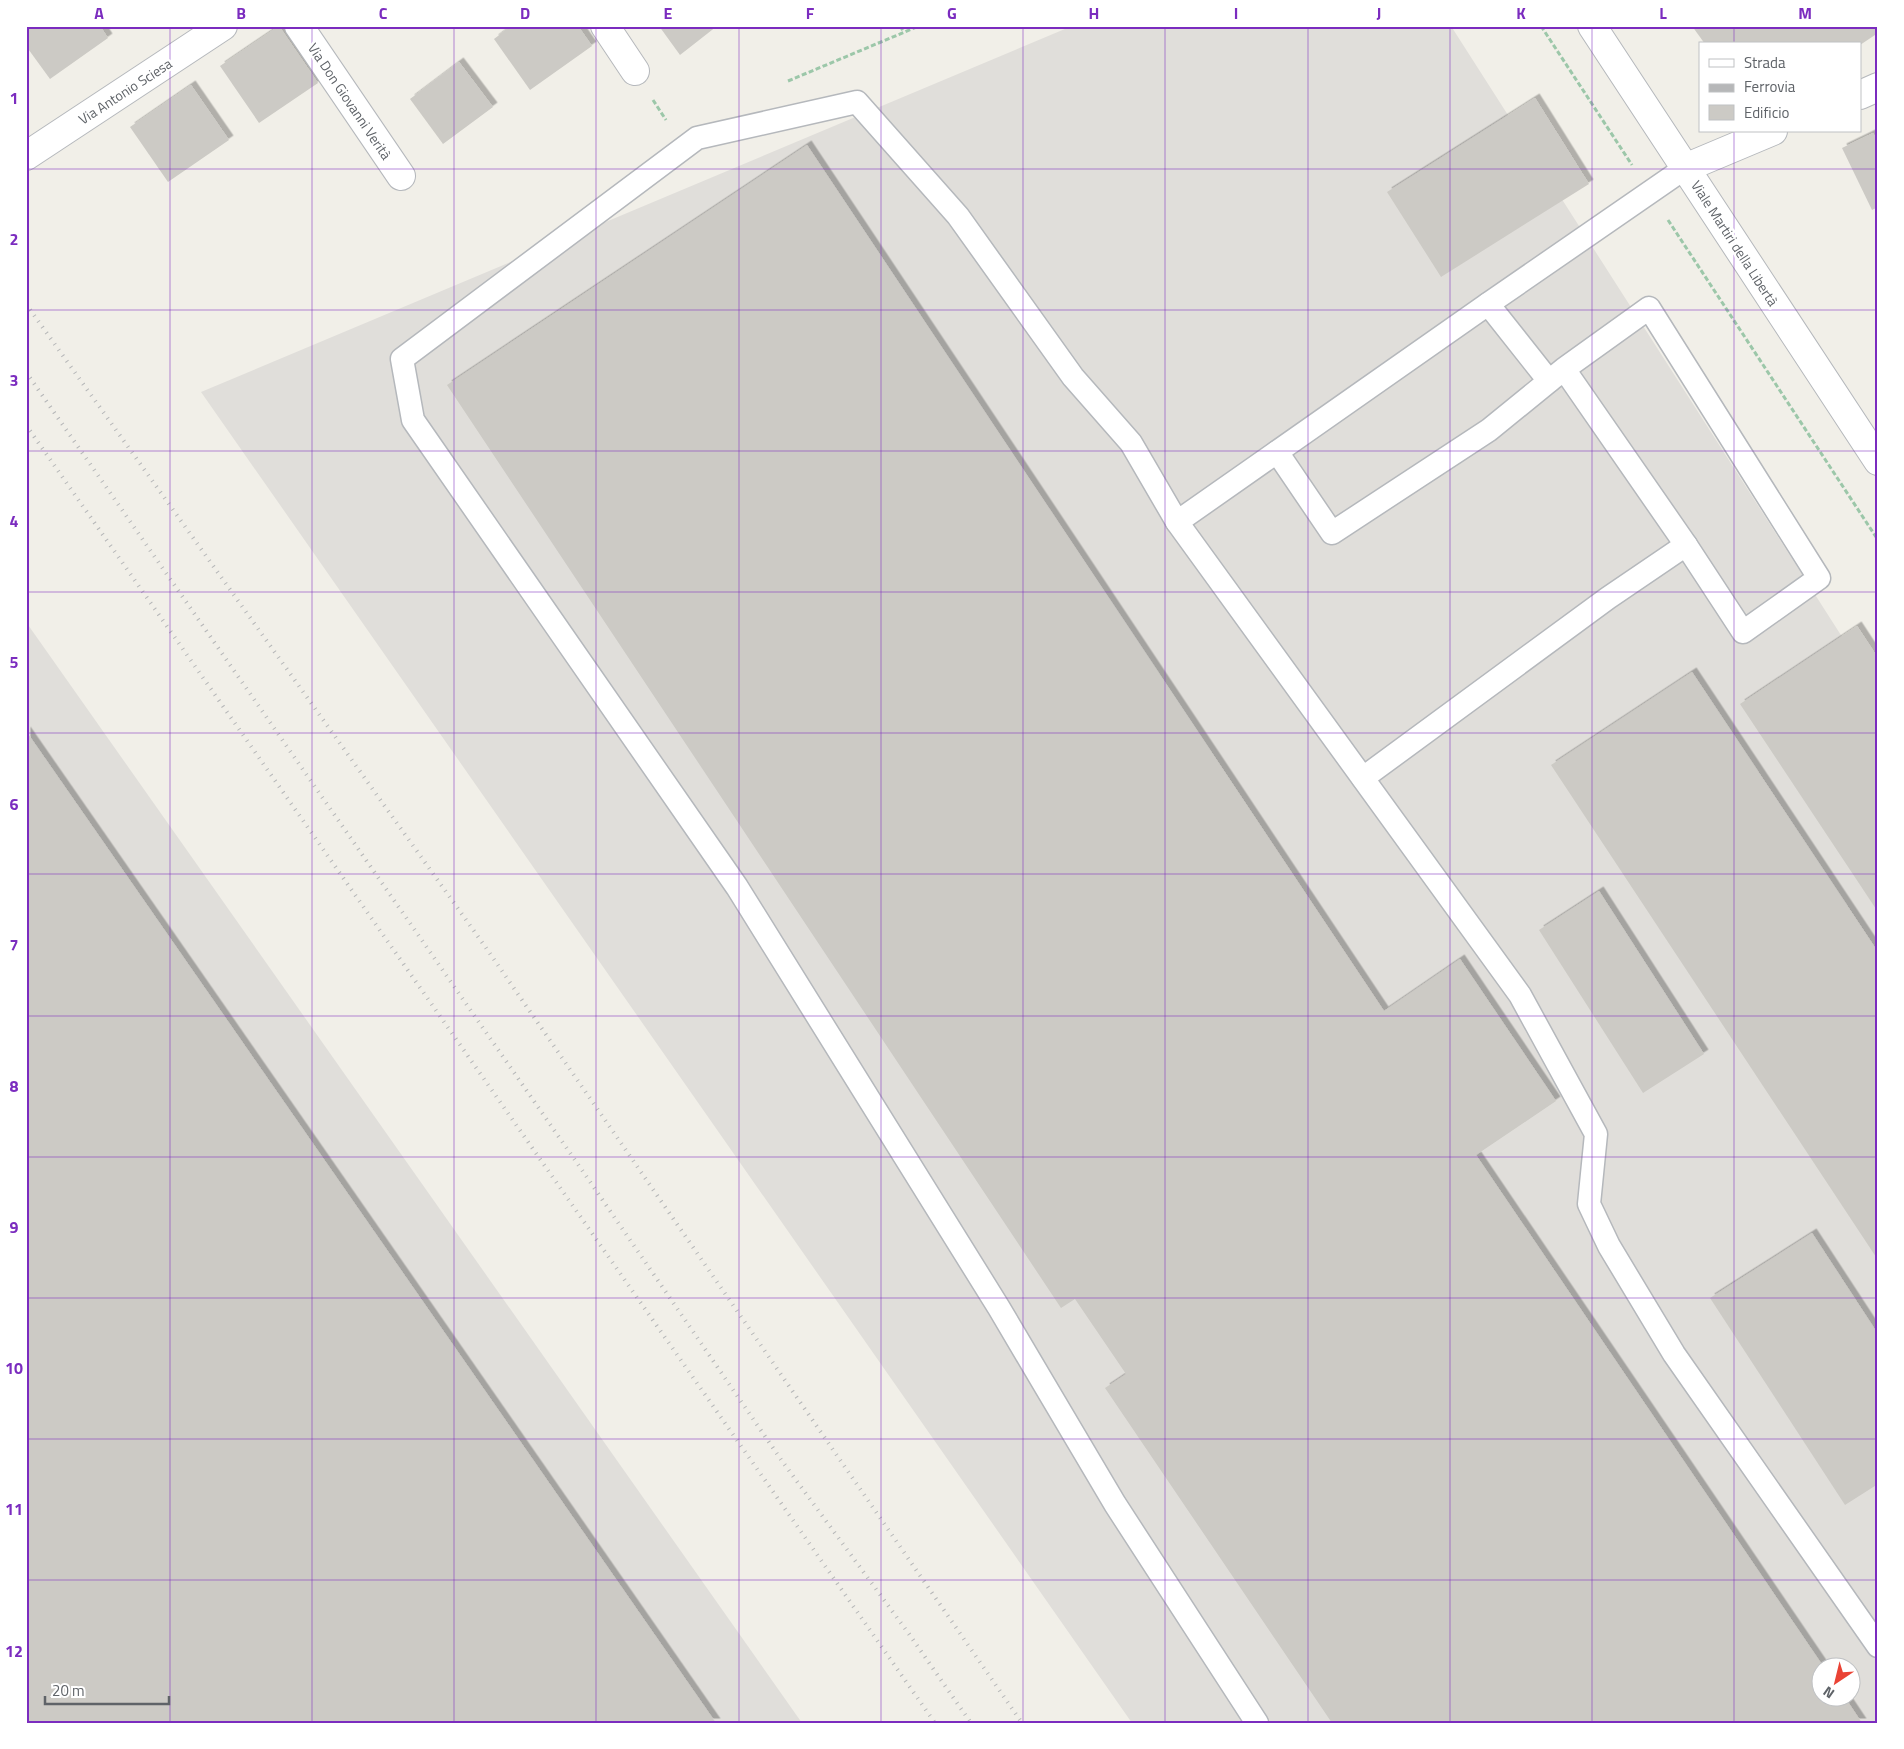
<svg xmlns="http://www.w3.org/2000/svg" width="1904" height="1749" font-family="'Titillium Web',sans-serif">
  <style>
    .industrial { fill: #e0deda; fill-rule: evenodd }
    .building { fill: #cccac5; filter: url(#shadow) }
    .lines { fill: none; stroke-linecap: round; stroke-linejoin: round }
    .service-casing { stroke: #b5b8bc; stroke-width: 25 }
    .minor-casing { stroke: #b5b8bc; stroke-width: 30 }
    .tertiary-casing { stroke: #b5b8bc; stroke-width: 30 }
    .path { stroke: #9cc7a9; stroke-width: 3; stroke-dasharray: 5 2.5; stroke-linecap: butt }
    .service { stroke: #fff; stroke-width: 22 }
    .minor { stroke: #fff; stroke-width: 28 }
    .tertiary { stroke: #fff; stroke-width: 28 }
    .rail { stroke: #b6b7b8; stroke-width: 4; stroke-dasharray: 1 6; stroke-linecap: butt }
    .grid { fill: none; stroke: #7b2cbf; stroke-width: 1; stroke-opacity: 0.55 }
    .labels { text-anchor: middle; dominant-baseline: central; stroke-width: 5; stroke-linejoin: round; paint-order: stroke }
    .street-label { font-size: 14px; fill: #5f6368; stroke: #fff }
    .neatline { fill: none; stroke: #7b2cbf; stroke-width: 2 }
    .grid-label { font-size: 16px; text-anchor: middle; font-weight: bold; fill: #7b2cbf }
  </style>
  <defs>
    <filter id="shadow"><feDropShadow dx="4.5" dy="-4.5" stdDeviation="0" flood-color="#0004"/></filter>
  </defs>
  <rect width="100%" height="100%" fill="#f1efe8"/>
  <g class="industrial">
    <path d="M1072 26H1451L1878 693V1723H1132L201 392ZM1822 1666H1852V1696H1822Z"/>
    <polygon points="26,622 802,1723 26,1723"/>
  </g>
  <g class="building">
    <polygon points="26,26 100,26 108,38 50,79 26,46"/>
    <polygon points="279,26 318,83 259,123 220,66"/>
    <polygon points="511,26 578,26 592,46 530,90 494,39"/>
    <polygon points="659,26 717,26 680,55"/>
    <polygon points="1692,26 1877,26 1878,33 1860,45 1705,44"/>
    <polygon points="459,62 493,107 443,144 410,99"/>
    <polygon points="191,85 229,140 168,182 130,127"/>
    <polygon points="1535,98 1589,184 1441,277 1387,192"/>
    <polygon points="1873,133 1878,142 1878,207 1872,210 1842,148"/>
    <polygon points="807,145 1384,1011 1460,959 1556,1101 1476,1155 1823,1666 1822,1666 1822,1696 1844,1696 1862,1723 1332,1723 1105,1388 1126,1374 1075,1299 1061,1308 447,385"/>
    <polygon points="1857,626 1878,658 1878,912 1740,704"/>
    <polygon points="1692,672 1878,952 1878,1260 1551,765"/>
    <polygon points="26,731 716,1723 26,1723"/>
    <polygon points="1599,891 1704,1054 1643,1093 1539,930"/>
    <polygon points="1812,1233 1878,1334 1878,1484 1845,1505 1710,1298"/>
  </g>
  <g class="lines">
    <g class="service-casing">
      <g id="service">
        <polyline points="1488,304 1549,381"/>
        <polyline points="1277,452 1332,533 1489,430 1564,369 1649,308 1819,578 1743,632 1686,545 1564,369"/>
        <polyline points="1177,522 1520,995 1596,1134 1589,1204 1609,1246 1674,1354 1878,1646"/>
        <polyline points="1363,778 1608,598 1686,545"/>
        <polyline points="1257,1723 1115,1504 999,1308 737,887 413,420 402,359 697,138 857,102 958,216 1073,377 1131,443 1177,522 1488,304 1685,168"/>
      </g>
    </g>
    <g class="minor-casing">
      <g id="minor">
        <polyline points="299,26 401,176"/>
        <polyline points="605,26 635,71"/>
        <polyline points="1860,95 1878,87"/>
        <polyline points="26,156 223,26"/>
        <polyline points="1685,168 1773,131"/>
      </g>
    </g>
    <g class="tertiary-casing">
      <polyline id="tertiary" points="1592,26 1878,461"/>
    </g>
    <g class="path">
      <polyline points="900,26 904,32"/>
      <polyline points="1541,26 1632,165"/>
      <polyline points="788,81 919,26"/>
      <polyline points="653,100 666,120"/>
      <polyline points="1668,220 1878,540"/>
    </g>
    <use href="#service" class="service"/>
    <use href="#minor" class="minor"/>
    <use href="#tertiary" class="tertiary"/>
    <g class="rail">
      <polyline points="26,304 484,945 1022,1723"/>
      <polyline points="26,372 584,1173 782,1461 909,1634 971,1723"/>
      <polyline points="26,425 935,1723"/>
    </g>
  </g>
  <path class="grid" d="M170 26V1723M312 26V1723M454 26V1723M596 26V1723M739 26V1723M881 26V1723M1023 26V1723M1165 26V1723M1308 26V1723M1450 26V1723M1592 26V1723M1734 26V44M1734 131V1723M26 169H1878M26 310H1878M26 451H1878M26 592H1878M26 733H1878M26 874H1878M26 1016H1878M26 1157H1878M26 1298H1878M26 1439H1878M26 1580H1878"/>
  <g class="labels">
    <g class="street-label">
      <text transform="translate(125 91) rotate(-33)">Via Antonio Sciesa</text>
      <text transform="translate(350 101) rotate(56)">Via Don Giovanni Verità</text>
      <text transform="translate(1735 243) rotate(57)">Viale Martiri della Libertà</text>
    </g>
  </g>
  <rect width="1904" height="1749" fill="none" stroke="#ffffff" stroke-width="55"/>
  <rect x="1699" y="42" width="162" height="90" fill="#ffffff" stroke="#bfc1c3"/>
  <rect x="1709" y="59" width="25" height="8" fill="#ffffff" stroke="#bfc1c3"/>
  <text x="1744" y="68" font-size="15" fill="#5f6368">Strada</text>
  <rect x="1709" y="84" width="25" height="8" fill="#b6b7b8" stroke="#bfc1c3"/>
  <text x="1744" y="92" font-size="15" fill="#5f6368">Ferrovia</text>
  <rect x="1709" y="105" width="25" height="15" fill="#cccac5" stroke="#bfc1c3"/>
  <text x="1744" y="118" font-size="15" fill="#5f6368">Edificio</text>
  <g transform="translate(1836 1682) rotate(215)"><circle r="24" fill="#ffffff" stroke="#bfc1c3"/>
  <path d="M0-4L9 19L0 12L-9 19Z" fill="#ea4335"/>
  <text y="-8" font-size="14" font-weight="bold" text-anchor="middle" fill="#5f6368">N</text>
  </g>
  <path d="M45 1696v8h124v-8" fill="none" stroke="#5f6368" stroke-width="2.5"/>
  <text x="52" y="1696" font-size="15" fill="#5f6368" stroke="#ffffff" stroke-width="4" paint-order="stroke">20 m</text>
  <rect x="28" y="28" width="1848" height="1694" class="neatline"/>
  <g class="grid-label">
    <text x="99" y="19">A</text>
    <text x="241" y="19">B</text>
    <text x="383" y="19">C</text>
    <text x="525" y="19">D</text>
    <text x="668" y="19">E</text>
    <text x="810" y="19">F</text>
    <text x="952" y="19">G</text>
    <text x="1094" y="19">H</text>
    <text x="1236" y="19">I</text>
    <text x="1379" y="19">J</text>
    <text x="1521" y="19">K</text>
    <text x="1663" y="19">L</text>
    <text x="1805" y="19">M</text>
    <text x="14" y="104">1</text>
    <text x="14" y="245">2</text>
    <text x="14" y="386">3</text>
    <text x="14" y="527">4</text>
    <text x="14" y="668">5</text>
    <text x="14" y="810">6</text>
    <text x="14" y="951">7</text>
    <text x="14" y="1092">8</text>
    <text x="14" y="1233">9</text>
    <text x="14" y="1374">10</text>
    <text x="14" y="1515">11</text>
    <text x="14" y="1657">12</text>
  </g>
</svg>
